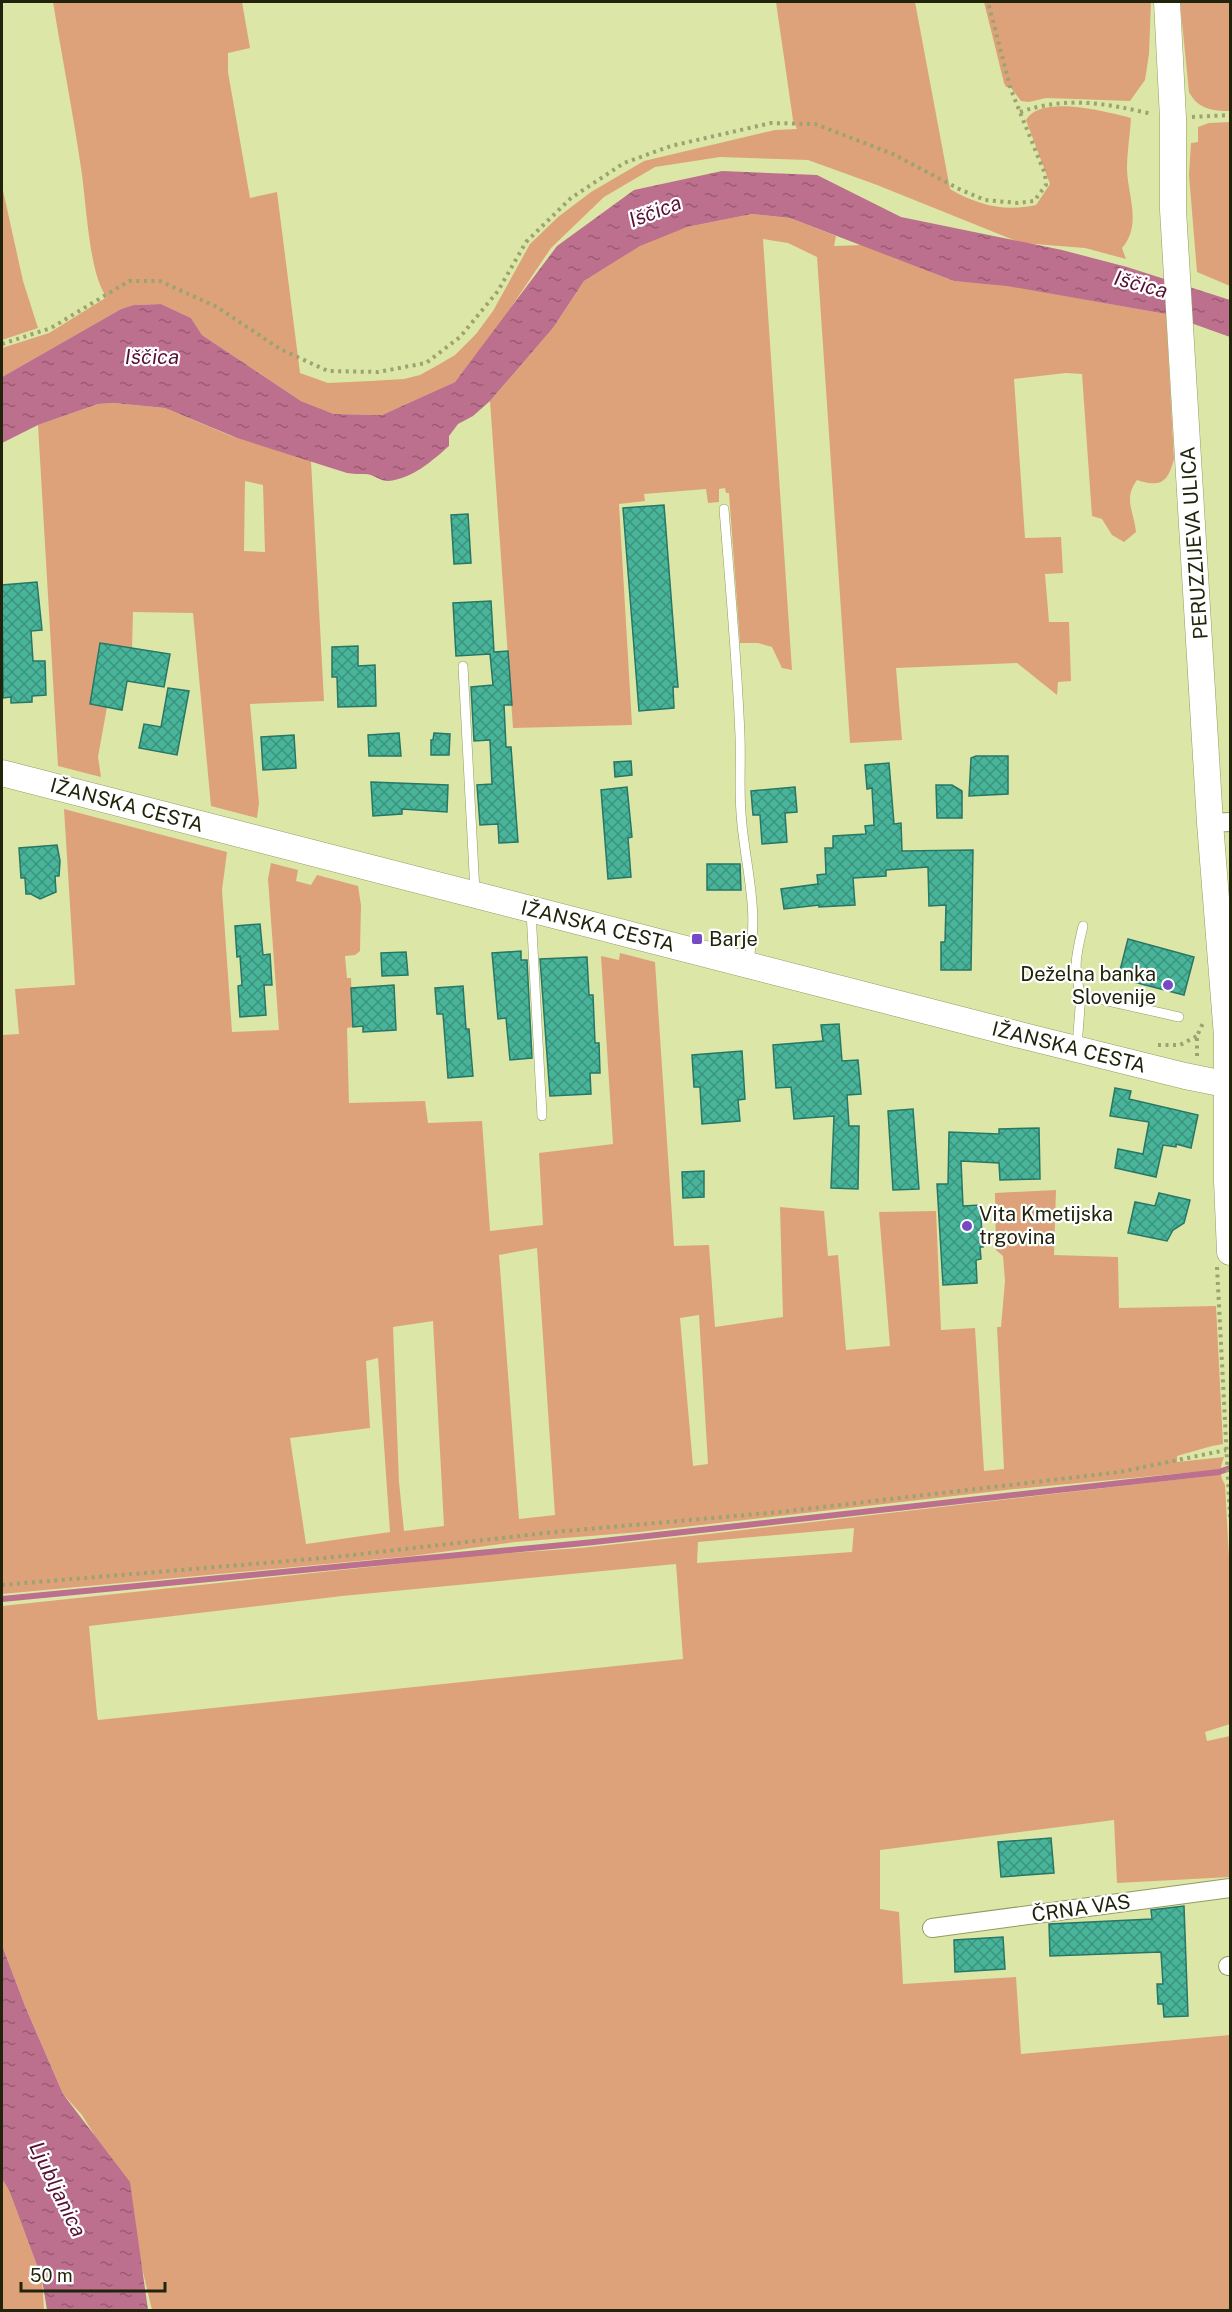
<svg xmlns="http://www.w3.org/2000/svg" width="1232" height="2312" font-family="'Public Sans',sans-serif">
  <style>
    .green { fill: #dea27a; fill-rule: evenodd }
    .water { fill: url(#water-ripples) }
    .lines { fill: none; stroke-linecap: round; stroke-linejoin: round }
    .stream { stroke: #bd6f8e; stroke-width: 6 }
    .building { fill: url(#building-cross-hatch); stroke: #277765; stroke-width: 1.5 }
    .lane-casing { stroke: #939b5f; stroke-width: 10 }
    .street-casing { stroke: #939b5f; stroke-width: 20 }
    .secondary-casing { stroke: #939b5f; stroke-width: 27 }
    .path { stroke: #9ba371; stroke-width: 4; stroke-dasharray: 3 4.5; stroke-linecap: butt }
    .lane { stroke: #fff; stroke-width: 9 }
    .street { stroke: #fff; stroke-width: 18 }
    .secondary { stroke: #fff; stroke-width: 26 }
    .poi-dot { fill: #744bc4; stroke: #fff; stroke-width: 2 }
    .labels { text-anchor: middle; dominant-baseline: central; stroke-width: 4.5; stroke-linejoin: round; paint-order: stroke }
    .street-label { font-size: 20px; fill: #21240b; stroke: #fff }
    .poi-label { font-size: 20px; fill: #21240b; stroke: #fff; text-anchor: start }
    .water-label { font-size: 21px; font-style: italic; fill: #570f33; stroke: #fff }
  </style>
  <defs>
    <pattern id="water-ripples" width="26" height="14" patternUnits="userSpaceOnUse" patternTransform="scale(1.5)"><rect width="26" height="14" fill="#bd6f8e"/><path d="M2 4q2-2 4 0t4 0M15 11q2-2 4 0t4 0" fill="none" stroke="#995b72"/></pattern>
    <pattern id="building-cross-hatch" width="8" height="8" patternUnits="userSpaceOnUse" patternTransform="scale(1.5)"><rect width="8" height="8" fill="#48b59b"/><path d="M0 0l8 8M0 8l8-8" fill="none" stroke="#3c937d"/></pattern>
  </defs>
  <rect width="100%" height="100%" fill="#dce6a7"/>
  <g class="green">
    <path d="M53 2H242L250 48 228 53V72L250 198 277 192 300 373 328 383 370 381 404 379 420 375 438 365 455 355 476 334 493 311 530 244 558 217 591 192 644 161 775 130 797 129 793 120 776 2H915L950 189C977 205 1005 212 1036 205L1050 184 1026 120C1041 94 1107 112 1131 118 1130 135 1127 153 1127 170 1128 196 1142 225 1122 248L1126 259 1085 248 1021 243 877 185 808 160 720 157 655 167 604 197 551 248 493 334 455 382 382 415 334 414 301 401 202 335 191 318 161 304 135 305 121 309 2 377V348L49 333 107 297C89 277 86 198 81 168 73 113 62 57 53 2Z"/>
    <polygon points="984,2 1151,2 1149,54 1145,80 1130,101 1046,98 1029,102 1021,101 1011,88 1006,87 1004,83"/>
    <path d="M1180 2H1230V111C1212 111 1198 109 1189 92Z"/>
    <polygon points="1230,122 1230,286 1197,272 1189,175 1191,143 1198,142 1198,127 1209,123"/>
    <polygon points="2,186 23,281 38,328 2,340"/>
    <path d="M752 214 790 218 836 236 834 246 862 245 954 281 1000 284 1166 314 1174 459C1168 482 1161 488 1137 480 1123 499 1134 511 1136 532L1124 542 1112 535 1102 519 1092 516 1082 374 1066 373 1014 379 1025 538 1061 537 1063 573 1045 574 1049 622H1069L1071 681 1058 682 1057 695 1017 663 896 668 902 740 850 743 817 257 788 243 763 239 792 670 782 668 772 647 758 643H740L729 493H726L725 488 719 489V502L708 503 706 489 644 494 645 501 619 504 632 725 513 728 490 401 553 328 584 281 649 240 687 227Z"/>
    <path d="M114 403 165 408 231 436 311 461 324 701 250 704 259 803 257 818 211 806 193 613 133 612 132 649 100 644 90 704 107 707 98 757 101 777 58 766 38 425 98 404ZM245 481 263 485 265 552 244 551Z"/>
    <path d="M64 809 227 852 222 890 232 1032 279 1030 268 879 271 863 298 870 296 881 311 885 317 875 358 886 361 905 360 951 355 955 345 956 347 978H351L353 1027 347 1028 349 1103 425 1101 428 1123 482 1121 490 1231 543 1225 539 1153 613 1144 601 956 619 960 620 953 655 962 674 1246 709 1245 715 1327 783 1317 780 1207 824 1211 828 1256 838 1255 846 1350 890 1346 879 1212 936 1211 941 1330 975 1328 984 1471 1004 1469 997 1327H1001L1005 1281 1003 1256 996 1250 995 1193 1056 1190 1054 1255 1118 1257 1119 1308 1216 1306 1223 1444 1212 1446 1177 1456V1462L1224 1457C1220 1467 1219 1475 1225 1485L1230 1575V1724L1205 1732 1207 1741 1230 1736V1877L1117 1883 1114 1820 880 1850V1909L899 1912 903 1984 1016 1977 1021 2054 1230 2035V2310H152L138 2251 93 2133 82 2115 63 2094 25 2006 3 1948 2 1606 482 1555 580 1548 709 1534 1208 1476 1205 1471 1015 1489 640 1532 515 1542 412 1556 2 1594V1035L19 1034 15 989 75 985ZM537 1248 555 1515 519 1519 499 1255ZM699 1315 708 1464 693 1466 680 1318ZM433 1321 444 1526 404 1531 399 1482 393 1327ZM378 1358 390 1532 306 1544 290 1438 370 1428 366 1361ZM854 1528 852 1552 697 1563 698 1542ZM676 1564 683 1659 98 1720 97 1715 89 1626 342 1596Z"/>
    <polygon points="2,2179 9,2190 42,2279 44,2310 2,2310"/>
  </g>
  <g class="water">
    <path d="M722 171 817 175 901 217 1062 250 1127 267 1230 300V337L1166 314 1007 286 954 281 790 218 752 214 687 227 640 246 584 281 553 328 490 401 473 416 458 424 449 436V446C432 461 412 479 388 481 380 481 373 474 365 474 359 474 353 474 347 473L237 438 165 408 114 403 98 404 38 425 2 443V377L121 309 134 305 161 304 191 318 202 335 301 401 334 414 382 415 455 382 557 246 634 190Z"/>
    <polygon points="2,1939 3,1948 25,2006 63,2094 130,2182 148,2310 47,2310 42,2279 9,2190 2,2179"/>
  </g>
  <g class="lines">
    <polyline class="stream" points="2,1599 594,1542 1219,1472 1230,1468"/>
  </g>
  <g class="building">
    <polygon points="664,505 678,687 673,687 674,708 639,711 623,508"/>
    <polygon points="468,514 471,563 454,564 451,515"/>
    <polygon points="37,582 42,630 31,631 33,661 45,661 46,695 32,696 32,702 11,703 11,697 3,698 2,585"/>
    <polygon points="491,601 494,652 508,651 512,705 504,705 506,747 511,747 518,842 499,843 498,824 480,825 477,785 492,784 490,740 474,741 471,687 493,685 490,654 456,656 453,603"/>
    <polygon points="100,643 170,654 164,687 127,681 122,710 90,704"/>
    <polygon points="358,646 358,666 375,665 376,706 338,707 337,677 332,677 332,647"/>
    <polygon points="168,688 189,691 177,755 139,748 144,724 161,727"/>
    <polygon points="399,733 401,756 369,756 368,735"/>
    <polygon points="434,733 450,734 449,755 431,755 431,740 433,740"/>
    <polygon points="294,735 296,768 263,770 261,737"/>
    <polygon points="976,756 1008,756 1008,794 969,796 971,758"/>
    <polygon points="631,761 632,775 615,777 614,762"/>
    <polygon points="889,763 894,824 901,823 902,851 973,850 971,970 941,970 941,942 945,942 946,905 929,906 928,867 886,870 886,876 853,878 855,905 819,907 819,905 784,909 781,889 818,884 817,875 826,874 825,848 833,848 833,836 866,834 865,826 874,825 872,788 867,789 865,765"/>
    <polygon points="371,782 448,785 447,812 402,809 402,814 373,816"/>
    <polygon points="936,785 952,785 962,791 962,818 937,818"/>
    <polygon points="627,787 632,837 628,838 631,877 608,879 601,790"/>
    <polygon points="795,787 797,812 785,813 787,842 762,844 760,815 753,815 751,791"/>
    <polygon points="57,845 60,861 59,876 55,876 56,892 40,899 31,894 26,894 25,878 21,878 19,848"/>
    <polygon points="707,864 740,864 741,890 707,890"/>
    <polygon points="260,924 263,955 270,954 272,985 264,985 266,1015 240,1017 238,986 242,985 240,956 237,957 235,926"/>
    <polygon points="1128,939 1194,957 1184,995 1118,978"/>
    <polygon points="521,951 521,960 527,960 532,1058 510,1060 506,1018 498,1019 492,953"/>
    <polygon points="406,952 408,975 382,976 381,953"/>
    <polygon points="587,957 589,995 593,995 595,1043 599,1043 600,1073 590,1073 591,1094 550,1096 540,959"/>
    <polygon points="394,985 396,1030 363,1032 363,1026 353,1027 351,988"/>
    <polygon points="463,986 466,1029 469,1029 473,1076 448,1078 443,1014 437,1014 435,988"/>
    <polygon points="839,1024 842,1061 858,1060 861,1094 847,1095 849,1126 859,1126 858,1189 831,1188 834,1116 794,1119 791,1087 776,1088 773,1045 823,1041 821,1025"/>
    <polygon points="742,1051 745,1099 738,1100 740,1121 702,1124 700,1087 694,1087 692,1055"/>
    <polygon points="1115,1088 1131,1091 1129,1099 1198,1115 1191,1148 1176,1144 1176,1147 1163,1145 1156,1177 1115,1168 1118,1149 1143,1154 1149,1122 1110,1116"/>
    <polygon points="913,1109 919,1189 893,1190 888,1111"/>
    <polygon points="1039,1128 1040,1179 1000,1180 999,1163 961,1161 963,1206 980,1205 983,1247 980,1247 981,1259 976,1260 977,1283 943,1285 937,1184 948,1184 949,1132 999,1134 999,1129"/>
    <polygon points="704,1171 704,1197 683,1198 682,1172"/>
    <polygon points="1159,1193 1190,1200 1184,1223 1173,1230 1167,1241 1128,1233 1135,1202 1155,1206"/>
    <polygon points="1051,1838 1054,1873 1001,1877 998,1842"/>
    <polygon points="1184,1906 1188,2016 1164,2017 1163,2004 1158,2004 1157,1984 1163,1984 1161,1952 1050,1956 1049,1924 1152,1919 1151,1910"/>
    <polygon points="1003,1937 1005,1969 955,1972 954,1940"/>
  </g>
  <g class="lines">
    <g class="lane-casing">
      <g id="lane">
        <path d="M724 509C730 585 737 660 740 736 741 762 739 788 741 813 744 863 761 912 748 962"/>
        <polyline points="463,666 475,892"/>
        <polyline points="531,911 542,1116"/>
        <path d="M1081 995C1072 968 1077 952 1083 926"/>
        <polyline points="1077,1046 1081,995 1179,1017"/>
      </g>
    </g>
    <g class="street-casing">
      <g id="street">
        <polyline points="1210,823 1230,822"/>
        <polyline points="932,1928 1230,1888"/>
        <polyline points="1228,1966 1230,1966"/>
      </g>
    </g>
    <g class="secondary-casing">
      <g id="secondary">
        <polyline points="1167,2 1173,118 1173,210 1210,823 1227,1036 1227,1181 1230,1252"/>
        <polyline points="2,773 1024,1036 1185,1076 1230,1085"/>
      </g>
    </g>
    <g class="path">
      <path d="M1020 112C1067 96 1105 103 1152 114"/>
      <polyline points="1192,117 1230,115"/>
      <polyline points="2,344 51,328 129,281 160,281 217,307 280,349 328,371 378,372 426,363 460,337 498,291 526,242 571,198 624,163 671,146 771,123 815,124 893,154 959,189 985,200 1018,203 1034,201 1046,185 1045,174 1011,90 988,2"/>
      <polyline points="1158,1045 1180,1045 1197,1036"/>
      <polyline points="1197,1056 1197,1036 1203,1023"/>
      <polyline points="1217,1267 1230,1517"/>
      <polyline points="2,1585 335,1557 554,1532 780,1512 1120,1472 1226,1450"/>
    </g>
    <use href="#lane" class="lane"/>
    <use href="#street" class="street"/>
    <use href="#secondary" class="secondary"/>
  </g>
  <g class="poi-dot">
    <rect x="691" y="933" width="12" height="12" rx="3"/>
    <circle cx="1168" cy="985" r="6"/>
    <circle cx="967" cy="1226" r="6"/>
  </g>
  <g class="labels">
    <g class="street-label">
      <text transform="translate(1194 543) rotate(-94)">PERUZZIJEVA ULICA</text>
      <text transform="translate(127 805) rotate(15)">IŽANSKA CESTA</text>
      <text transform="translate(598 926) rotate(14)">IŽANSKA CESTA</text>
      <text transform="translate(1069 1047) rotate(14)">IŽANSKA CESTA</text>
      <text transform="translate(1081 1908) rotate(-8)">ČRNA VAS</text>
    </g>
    <g class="poi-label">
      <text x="709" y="939">Barje</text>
      <text x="1156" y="974" text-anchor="end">Deželna banka<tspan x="1156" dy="23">Slovenije</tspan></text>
      <text x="979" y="1214">Vita Kmetijska<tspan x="979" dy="23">trgovina</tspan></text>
    </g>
    <g class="water-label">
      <text transform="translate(655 211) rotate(-21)">Iščica</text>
      <text transform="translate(1141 284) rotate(15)">Iščica</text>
      <text x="152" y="356">Iščica</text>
      <text transform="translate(58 2189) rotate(64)">Ljubljanica</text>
    </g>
  </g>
  <rect width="1232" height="2312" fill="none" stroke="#21240b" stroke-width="6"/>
  <path d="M21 2282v9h144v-9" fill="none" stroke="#21240b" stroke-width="3"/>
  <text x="30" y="2282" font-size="18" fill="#21240b" stroke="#ffffff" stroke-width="4.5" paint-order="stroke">50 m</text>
</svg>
